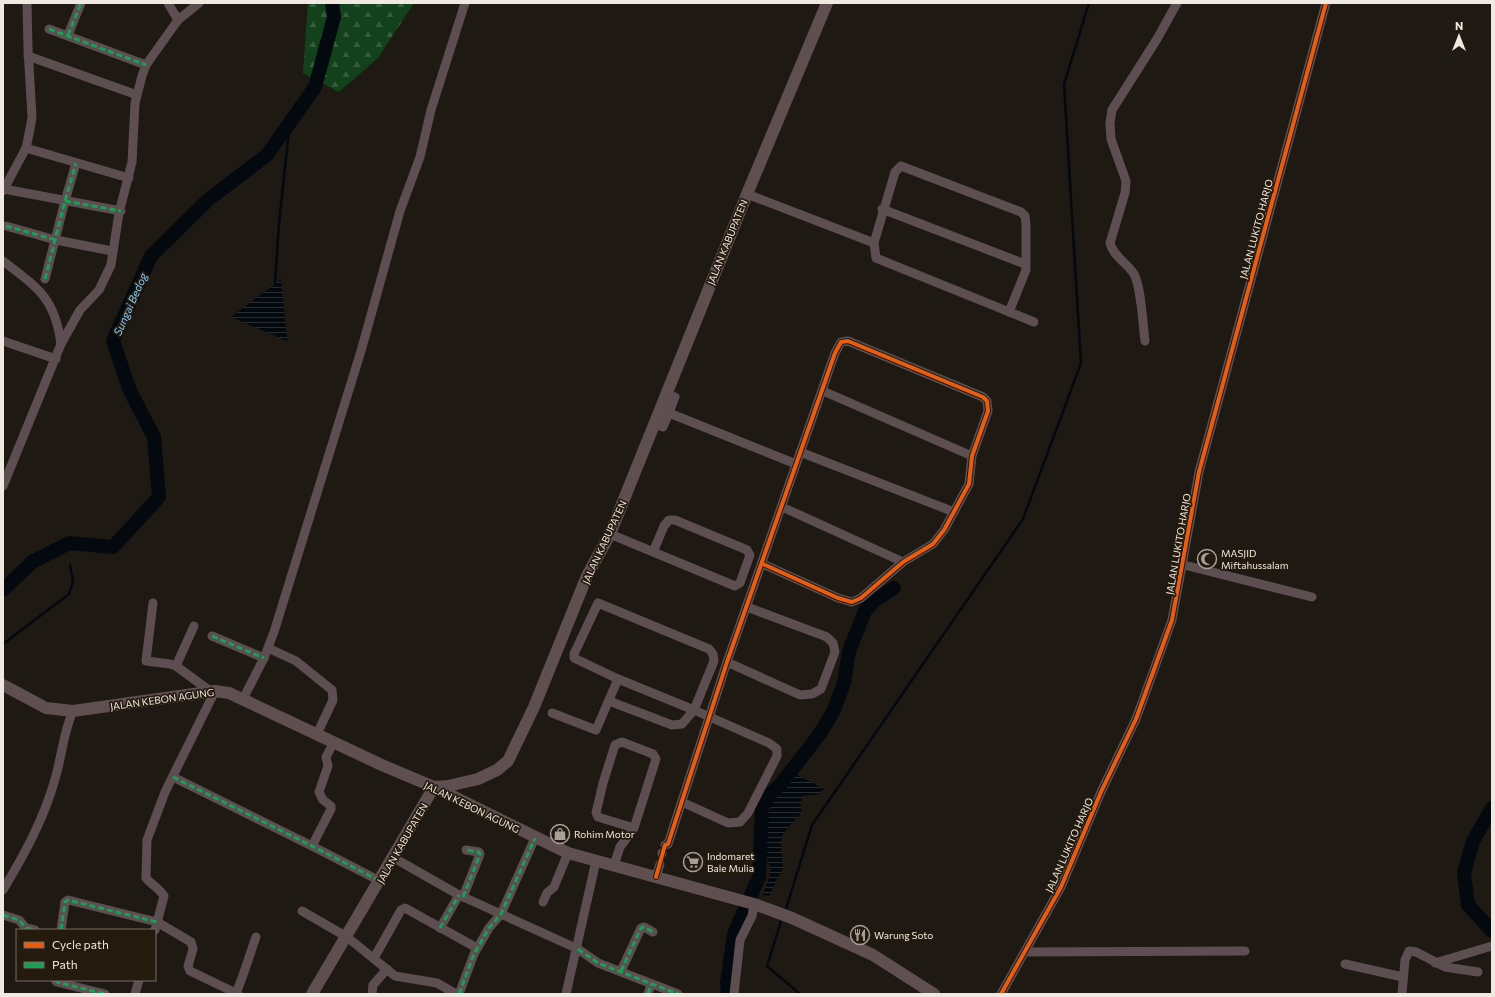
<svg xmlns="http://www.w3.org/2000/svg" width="1495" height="997" font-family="Commissioner,sans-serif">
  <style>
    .forest { fill: url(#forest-firs) }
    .water { fill: url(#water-rules) }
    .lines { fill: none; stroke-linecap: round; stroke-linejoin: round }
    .stream { stroke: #03090e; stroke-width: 2.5 }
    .river { stroke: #03090e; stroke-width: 14 }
    .minor { stroke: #5d4f51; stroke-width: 9 }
    .major { stroke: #5f4f50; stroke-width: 12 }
    .quiet { stroke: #1a9f57; stroke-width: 3; stroke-dasharray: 6 3; stroke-linecap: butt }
    .cycleway-casing { stroke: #241a0e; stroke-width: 6 }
    .cycleway { stroke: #e95d12; stroke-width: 4 }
    .labels { text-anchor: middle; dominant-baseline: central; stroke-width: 3.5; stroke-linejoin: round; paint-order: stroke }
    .street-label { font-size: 10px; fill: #f0e9e1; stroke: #241a0e }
    .poi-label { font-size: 10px; fill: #f0e9e1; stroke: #241a0e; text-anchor: start }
    .water-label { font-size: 11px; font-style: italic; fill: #85c7f7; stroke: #241a0e }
  </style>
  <defs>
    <pattern id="forest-firs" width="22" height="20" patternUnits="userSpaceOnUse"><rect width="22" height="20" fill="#13411b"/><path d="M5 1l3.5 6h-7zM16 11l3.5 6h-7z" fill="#365c3c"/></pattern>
    <pattern id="water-rules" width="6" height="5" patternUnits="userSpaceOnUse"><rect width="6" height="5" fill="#03090e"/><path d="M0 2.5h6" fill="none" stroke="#282d31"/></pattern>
  </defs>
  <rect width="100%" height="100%" fill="#1f1913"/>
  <polygon class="forest" points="308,3 414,3 378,58 339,92 303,73"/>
  <g class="water">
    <polygon points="281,279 287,341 231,317 275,284"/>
    <polygon points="794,773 824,789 818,794 803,796 800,803 802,812 782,835 781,845 783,868 769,896 763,895 771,870 765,854 767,820 774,796"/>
  </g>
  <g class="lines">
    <g class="stream">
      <polyline points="275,284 279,223 290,121"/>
      <polyline points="3,644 69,594 73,581 70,565"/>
      <polyline points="785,912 812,825 1023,519 1081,363 1064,84 1089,3"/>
      <polyline points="782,918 767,966 800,994"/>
    </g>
    <g class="river">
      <polyline points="3,590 32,562 69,543 113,547 159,497 154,437 130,391 113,341 151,256 209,199 267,155 315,87 334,17 332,3"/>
      <polyline points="1492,808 1473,841 1464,873 1468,905 1492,931"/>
      <polyline points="728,994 727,983 734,934 759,877 762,808 770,794 780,785 819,735 833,712 844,683 849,651 865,611 874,601 894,588"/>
    </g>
    <g class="minor">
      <polyline points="168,3 178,20"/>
      <polyline points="49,29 146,65"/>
      <polyline points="68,35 81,3"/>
      <polyline points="28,56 137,95"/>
      <polyline points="26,148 129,178"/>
      <polyline points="4,189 121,211"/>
      <polyline points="3,191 26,148 30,129 32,117 28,49 27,3"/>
      <polyline points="747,194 874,243 876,258 1034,322"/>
      <polyline points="882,209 1025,264"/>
      <polyline points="6,226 56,240 112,251"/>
      <polyline points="874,243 895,172 901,166 1021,212 1025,216 1026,224 1026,270 1009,312"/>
      <path d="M3 261C38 288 55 298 61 344L3 486"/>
      <polyline points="45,279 65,201 76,163"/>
      <polyline points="3,341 56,359"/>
      <path d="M1145 341C1143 326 1141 286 1134 274 1127 263 1113 256 1110 243L1125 193 1126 181 1111 139 1110 123 1112 110 1157 39 1177 3"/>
      <polyline points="61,344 80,310 99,290 111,265 119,213 132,162 135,103 142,76 146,65 178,20 199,3"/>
      <polyline points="823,391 972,456"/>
      <polyline points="666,393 675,397 669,413"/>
      <polyline points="654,424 663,427 669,413 796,464"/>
      <polyline points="800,452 954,512"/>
      <polyline points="782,507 903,562"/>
      <polyline points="610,534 735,586 740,583 750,555 747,550 675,520 669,520 664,526 653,552"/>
      <polyline points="1184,565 1312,597"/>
      <polyline points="153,603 146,661 170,664 176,666 210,691"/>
      <polygon points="598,603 709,649 713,654 714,661 694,710 618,679 574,658 574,654"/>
      <polyline points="212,636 264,658"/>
      <polyline points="268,648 296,661 332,690 333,700 317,734"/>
      <polyline points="727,662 800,695 812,694 821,689 835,652 833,643 827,637 747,607"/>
      <polyline points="176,666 194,626"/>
      <polyline points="243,699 264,658 274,632 361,351 400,211 420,157 431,110 465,3"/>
      <polyline points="609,701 672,725 682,724 694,710 769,743 777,749 777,756 748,813 740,822 728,823 682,802"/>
      <polyline points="552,713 596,730 618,679"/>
      <polyline points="173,777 312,846 380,881"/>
      <polyline points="665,845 668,844 727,662 835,353 841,342 848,341 983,397 987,401 988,411 972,456 969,484 944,530 933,544 903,562 861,598 852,602 838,598 763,564"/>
      <polyline points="312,846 331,809 331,806 323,800 319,792 328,766 326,757 334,742"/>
      <polyline points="662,854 662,853"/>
      <polyline points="394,858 459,895 578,949 598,963 678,994"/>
      <polyline points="614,865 620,847 634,828 656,759 653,754 622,742 615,745 603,783 596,813 598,817 634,828"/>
      <polyline points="656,877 660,864"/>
      <path d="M3 890C24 855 44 819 55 779 62 756 63 733 73 711"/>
      <polyline points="463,897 480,854 479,852 466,850"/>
      <polyline points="543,902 547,893 554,887 568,853"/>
      <polyline points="302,911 347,937 395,976 437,983 456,994"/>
      <polyline points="3,915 19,920 26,928 35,930"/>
      <polyline points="440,928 459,895"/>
      <polyline points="61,930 65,902 68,900 157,922 191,942 193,949 188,966 190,971 238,994"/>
      <path d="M155 930 164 896C160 889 152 885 146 878L147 840 165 792 215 691"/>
      <polyline points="1025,952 1245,951"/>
      <polyline points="374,958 401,910 405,908 477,948"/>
      <polyline points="1435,963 1492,946"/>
      <polyline points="1345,964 1403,977"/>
      <polyline points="621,971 641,928 644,927 653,932"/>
      <polyline points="55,980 57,982 105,994"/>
      <path d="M236 993C244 975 249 956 256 937"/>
      <polyline points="135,994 139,980"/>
      <polyline points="372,994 373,985 387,969"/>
      <polyline points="459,994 474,954 489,928 501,914 535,838"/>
      <polyline points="566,994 596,861"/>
      <polyline points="648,994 651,984"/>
      <polyline points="734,994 740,940 752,916 754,904"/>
      <polyline points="1001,994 1061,887 1101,792 1136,719 1172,620 1199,472 1326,3"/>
      <polyline points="1402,994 1405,960 1409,951 1416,952 1445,967 1478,972"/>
    </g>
    <g class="major">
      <polyline points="3,685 46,708 73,711 215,691 229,693 384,766 434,787 568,853 754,904 792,918 873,955 934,994"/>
      <polyline points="312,994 434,787 448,786 478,779 497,770 508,761 534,707 587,576 610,534 747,194 827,3"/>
    </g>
    <g class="quiet">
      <polyline points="49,29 146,65"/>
      <polyline points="68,35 81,3"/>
      <polyline points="65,201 121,211"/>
      <polyline points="6,226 56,240"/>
      <polyline points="45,279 65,201 76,163"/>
      <polyline points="212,636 264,658"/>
      <polyline points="173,777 312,846 380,881"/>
      <polyline points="463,897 480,854 479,852 466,850"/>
      <polyline points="3,915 19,920 26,928 35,930"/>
      <polyline points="440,928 459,895"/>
      <polyline points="61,930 65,902 68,900 157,922"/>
      <polyline points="578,949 598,963 678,994"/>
      <polyline points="621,971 641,928 644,927 653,932"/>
      <polyline points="55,980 57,982 105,994"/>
      <polyline points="459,994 474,954 489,928 501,914 535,838"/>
      <polyline points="648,994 651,984"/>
    </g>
    <g class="cycleway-casing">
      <g id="cycleway">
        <polyline points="656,877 665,845 668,844 727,662 835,353 841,342 848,341 983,397 987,401 988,411 972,456 969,484 944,530 933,544 903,562 861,598 852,602 838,598 763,564"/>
        <polyline points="1001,994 1061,887 1101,792 1136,719 1172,620 1199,472 1326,3"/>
      </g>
    </g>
    <use href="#cycleway" class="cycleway"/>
  </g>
  <defs>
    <g id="mosque-ring" transform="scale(1)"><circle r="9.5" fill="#241a0e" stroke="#a7a099" stroke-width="1.5"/><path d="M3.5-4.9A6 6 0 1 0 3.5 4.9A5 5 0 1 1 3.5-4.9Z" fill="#a7a099"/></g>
    <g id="shop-ring" transform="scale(1)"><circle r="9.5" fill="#241a0e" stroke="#a7a099" stroke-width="1.5"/><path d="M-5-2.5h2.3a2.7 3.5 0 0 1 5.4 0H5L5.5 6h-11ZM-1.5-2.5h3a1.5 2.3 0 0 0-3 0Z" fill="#a7a099"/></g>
    <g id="supermarket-ring" transform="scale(1)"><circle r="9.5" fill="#241a0e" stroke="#a7a099" stroke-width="1.5"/><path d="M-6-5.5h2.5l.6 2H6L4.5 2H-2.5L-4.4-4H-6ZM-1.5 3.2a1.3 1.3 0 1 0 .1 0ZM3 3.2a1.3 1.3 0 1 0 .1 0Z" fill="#a7a099"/></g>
    <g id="restaurant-ring" transform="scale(1)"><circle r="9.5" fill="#241a0e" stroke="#a7a099" stroke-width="1.5"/><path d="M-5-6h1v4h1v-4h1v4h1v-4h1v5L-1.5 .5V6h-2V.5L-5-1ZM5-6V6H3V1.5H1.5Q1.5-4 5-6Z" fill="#a7a099"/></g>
  </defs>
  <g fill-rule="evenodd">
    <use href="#mosque-ring" x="1207" y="559"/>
    <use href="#shop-ring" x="560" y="834"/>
    <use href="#supermarket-ring" x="693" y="862"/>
    <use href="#restaurant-ring" x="860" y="935"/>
  </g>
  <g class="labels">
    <g class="street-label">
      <text transform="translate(1256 229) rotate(-75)">JALAN LUKITO HARJO</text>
      <text transform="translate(727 242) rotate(-68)">JALAN KABUPATEN</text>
      <text transform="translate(604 542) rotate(-65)">JALAN KABUPATEN</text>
      <text transform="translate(1178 544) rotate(-80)">JALAN LUKITO HARJO</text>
      <text transform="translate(162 699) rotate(-8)">JALAN KEBON AGUNG</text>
      <text transform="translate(472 807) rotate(26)">JALAN KEBON AGUNG</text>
      <text transform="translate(402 843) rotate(-60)">JALAN KABUPATEN</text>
      <text transform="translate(1069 845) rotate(-66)">JALAN LUKITO HARJO</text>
    </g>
    <g class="poi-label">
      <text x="1221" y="553">MASJID<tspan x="1221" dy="12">Miftahussalam</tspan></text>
      <text x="574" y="834">Rohim Motor</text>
      <text x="707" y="856">Indomaret<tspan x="707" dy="12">Bale Mulia</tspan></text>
      <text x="874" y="935">Warung Soto</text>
    </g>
    <g class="water-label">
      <text transform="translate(130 304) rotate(-66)">Sungai Bedog</text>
    </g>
  </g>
  <rect width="1495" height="997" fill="none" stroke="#f0e9e1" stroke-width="8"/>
  <rect x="16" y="929" width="140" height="52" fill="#241a0e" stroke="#766d62"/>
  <rect x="24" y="942" width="20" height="6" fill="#e95d12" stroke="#766d62"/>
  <text x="52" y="949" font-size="12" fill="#f0e9e1">Cycle path</text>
  <rect x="24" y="962" width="20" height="6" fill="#1a9f57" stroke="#766d62"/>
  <text x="52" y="969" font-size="12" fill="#f0e9e1">Path</text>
  <g transform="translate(1459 36)" stroke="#241a0e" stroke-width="3" paint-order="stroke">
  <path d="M0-3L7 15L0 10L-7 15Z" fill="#f0e9e1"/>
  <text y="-6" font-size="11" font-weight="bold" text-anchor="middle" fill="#f0e9e1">N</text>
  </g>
</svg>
